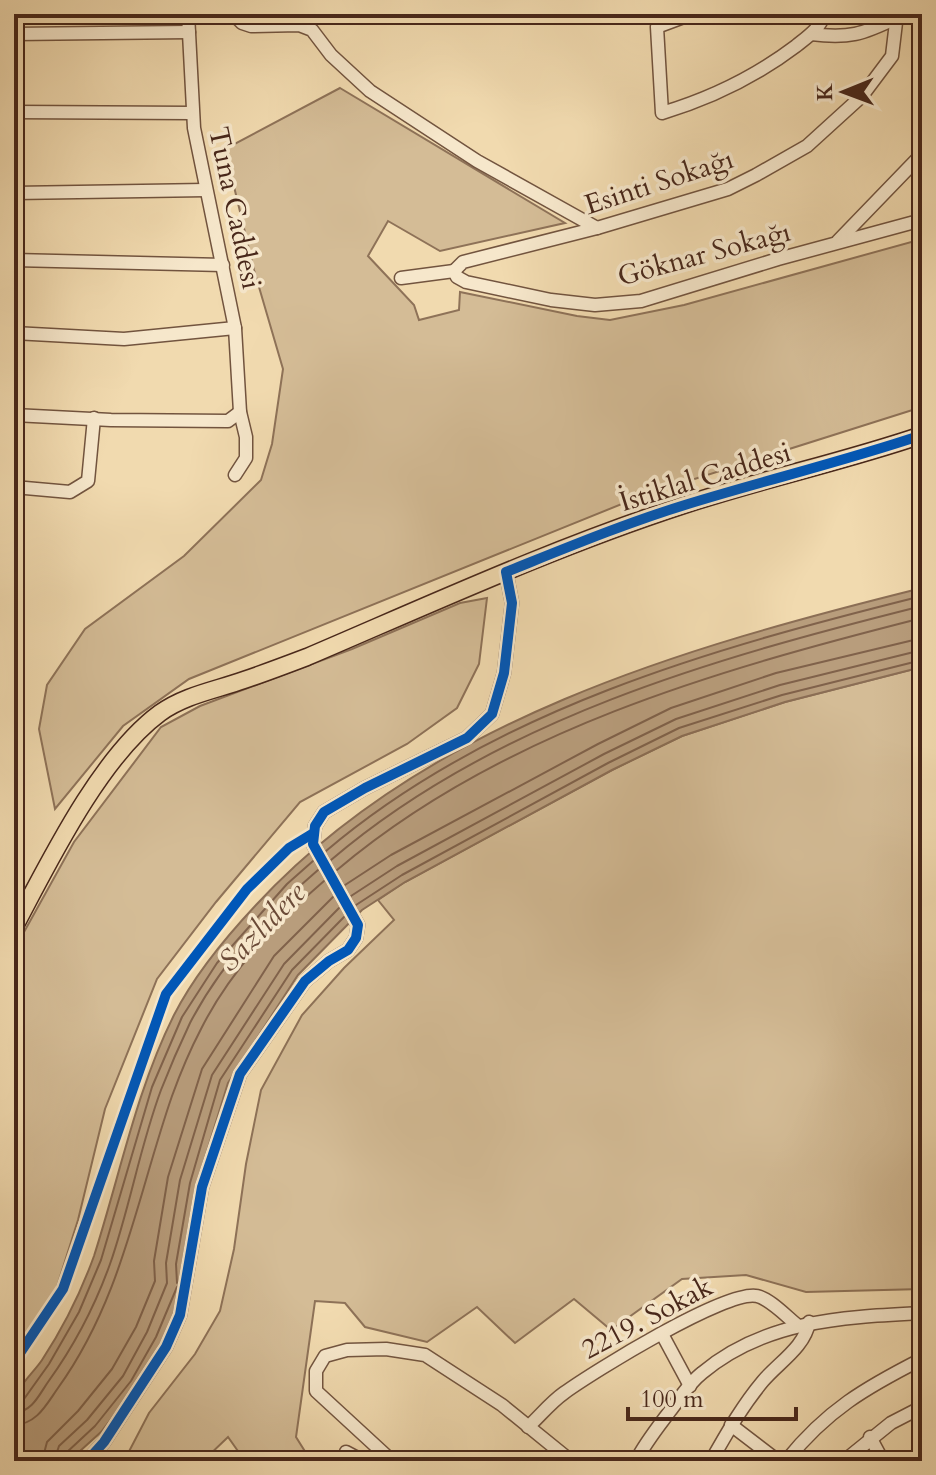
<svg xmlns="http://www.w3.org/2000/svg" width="936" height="1475" font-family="Cardo,serif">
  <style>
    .green { fill: #d4bc96; stroke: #8e7258; stroke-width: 2 }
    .water { fill: #b89d7c; stroke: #8b6e55; stroke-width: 2 }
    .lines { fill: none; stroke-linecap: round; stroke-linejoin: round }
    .shore { stroke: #80624b; stroke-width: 2 }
    .minor-casing { stroke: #72543f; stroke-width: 15 }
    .major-casing { stroke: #48271a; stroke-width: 19 }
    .minor { stroke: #f6e7cb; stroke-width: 12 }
    .major { stroke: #f1daaf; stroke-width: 16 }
    .cycleway-casing { stroke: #f6e7cb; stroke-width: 15 }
    .cycleway { stroke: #0057b8; stroke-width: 10 }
    .labels { text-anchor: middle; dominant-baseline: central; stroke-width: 7; stroke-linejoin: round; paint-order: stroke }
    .street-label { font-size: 28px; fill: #48271a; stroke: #f6e7cb }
    .water-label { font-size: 30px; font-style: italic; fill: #6a4a37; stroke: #f6e7cb }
  </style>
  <rect width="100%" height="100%" fill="#f1daaf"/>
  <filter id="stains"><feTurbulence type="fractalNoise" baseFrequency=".0025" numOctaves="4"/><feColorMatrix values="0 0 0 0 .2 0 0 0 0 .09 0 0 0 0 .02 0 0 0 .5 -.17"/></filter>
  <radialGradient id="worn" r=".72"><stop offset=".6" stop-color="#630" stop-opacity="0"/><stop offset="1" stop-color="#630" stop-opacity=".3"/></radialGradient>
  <g class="green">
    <polygon points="340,88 565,223 440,251 388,221 368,256 414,305 419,320 459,310 460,292 577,316 610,320 684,305 922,239 922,407 644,495 189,679 123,726 55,809 39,729 47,685 85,629 184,556 261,480 272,444 283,369 254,270 225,149"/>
    <polygon points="487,598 479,664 457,708 407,744 300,802 216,902 157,979 105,1109 78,1220 55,1293 14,1355 14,950 74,842 161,727 200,706 352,649 460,603"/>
    <polygon points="922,667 922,1289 806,1292 746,1275 682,1279 611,1330 574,1299 515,1343 477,1307 427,1342 365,1327 345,1303 315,1301 296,1437 311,1461 245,1461 228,1437 203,1461 124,1461 149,1413 195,1354 220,1311 234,1249 246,1164 261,1090 302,1015 344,968 394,920 378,900 405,882 612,770 682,736 785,702"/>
  </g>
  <path class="water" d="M922 588V667L785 702 682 736 612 770 405 882 362 910 298 975 228 1083 197 1184 176 1307 164 1340 137 1386 101 1432 69 1461H14C14 1447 10 1410 14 1399 18 1386 34 1372 42 1360 63 1328 81 1292 94 1256 120 1175 136 1091 174 1015 195 974 225 938 256 905 427 720 685 647 922 588Z"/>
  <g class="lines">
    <g class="shore">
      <path d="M326 851C493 709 714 648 922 596"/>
      <path d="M331 860C496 719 715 658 922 606"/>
      <path d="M337 870C501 731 717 670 922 618"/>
      <polyline points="345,885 391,855 598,744 671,708 776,673 922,638"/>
      <polyline points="351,896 397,866 604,754 676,719 780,685 922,650"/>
      <polyline points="356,905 402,875 608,763 679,728 782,695 922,660"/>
      <polyline points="177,1283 176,1264 190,1183 220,1080 292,970 344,917"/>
      <polyline points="14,1403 24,1399 49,1364 79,1312 101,1260 152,1087 182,1017 217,963 287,884 313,861"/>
      <path d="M14 1413C32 1412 39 1395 48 1382 74 1346 95 1306 110 1264 130 1207 140 1146 161 1090 170 1067 180 1044 190 1023 220 965 269 912 318 870"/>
      <path d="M14 1425C37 1424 46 1405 58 1388 122 1299 137 1197 172 1096 180 1074 190 1050 201 1029 229 973 277 921 324 881"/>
      <polyline points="42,1461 47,1442 78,1411 112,1369 136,1327 155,1281 154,1261 168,1177 202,1069 274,956 333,897"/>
      <polyline points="54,1461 59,1446 87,1420 123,1376 147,1332 167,1283 166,1263 180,1180 212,1075 284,964 339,908"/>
      <polyline points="64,1461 66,1453 95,1426 131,1381 156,1337 177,1287"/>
    </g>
    <g class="minor-casing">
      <g id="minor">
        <polyline points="188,14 194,128 235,328 240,412 246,437 246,458 235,475"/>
        <polyline points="233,14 242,23 251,26 299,25 312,30 331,55 370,91 477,161 597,228"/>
        <path d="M692 14 657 27 662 113C712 98 755 77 796 46 807 37 821 28 824 14"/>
        <polyline points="14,34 189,32"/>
        <path d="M811 34C849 39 863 34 896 18"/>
        <polyline points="14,112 192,113"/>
        <polyline points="14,193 206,190"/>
        <polyline points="838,241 922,154"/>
        <polyline points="14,260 223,265"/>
        <polyline points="454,271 463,262 597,228 728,189 756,175 807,146 862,96 892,56 897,14"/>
        <polyline points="454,271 457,277 466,282 551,300 595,305 641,301 778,259 922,220"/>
        <polyline points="401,278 454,271"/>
        <polyline points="14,333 124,339 235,328"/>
        <polyline points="14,415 111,420 228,421 240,412"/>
        <polyline points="14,487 70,492 88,481 94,418"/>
        <polyline points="662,1334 690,1386"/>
        <polyline points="731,1425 778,1461"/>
        <path d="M528 1427C540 1416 551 1402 564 1393 593 1372 727 1289 757 1296 770 1299 786 1316 797 1325"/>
        <polyline points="870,1437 883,1461"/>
        <polyline points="346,1452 363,1461"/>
        <polyline points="87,1461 104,1442 166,1347 180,1315 202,1187 240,1074 305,981 329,961 348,950 356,938 358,925 313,844 315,826 324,812 365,788 467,738 492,714 504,673 512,603 506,572"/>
        <polyline points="392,1461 316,1391 316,1371 325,1356 347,1350 386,1349 425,1355 502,1405 571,1461"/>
        <path d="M636 1461C645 1443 658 1427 670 1411 680 1398 689 1383 702 1373 765 1320 844 1317 922 1313"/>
        <path d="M711 1461C727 1433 742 1406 763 1381 778 1363 805 1347 809 1322"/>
        <path d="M786 1461C827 1410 865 1388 922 1359"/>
        <polyline points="844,1461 891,1423 922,1407"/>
      </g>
    </g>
    <g class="major-casing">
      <path id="major" d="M14 928C49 862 100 757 160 713 185 695 216 690 244 680 265 673 286 665 307 657 431 604 555 547 684 505 762 479 843 462 922 435"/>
    </g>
    <use href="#minor" class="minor"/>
    <use href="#major" class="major"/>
    <g class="cycleway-casing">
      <g id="cycleway">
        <polyline points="14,1362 63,1289 166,994 247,889 289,848 312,834"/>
        <path d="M87 1461 104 1442 166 1347 180 1315 202 1187 240 1074 305 981 329 961 348 950 356 938 358 925 313 844 315 826 324 812 365 788 467 738 492 714 504 673 512 603 506 572C566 548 626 523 688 504 766 480 845 461 922 435"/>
      </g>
    </g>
    <use href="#cycleway" class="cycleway"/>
  </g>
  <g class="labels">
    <g class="street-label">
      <text transform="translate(659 182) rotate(-18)">Esinti Sokağı</text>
      <text transform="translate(235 208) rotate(78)">Tuna Caddesi</text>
      <text transform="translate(704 254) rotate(-15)">Göknar Sokağı</text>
      <text transform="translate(705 477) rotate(-17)">İstiklal Caddesi</text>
      <text transform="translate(647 1318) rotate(-28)">2219. Sokak</text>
    </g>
    <g class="water-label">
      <text transform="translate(262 927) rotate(-46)">Sazlıdere</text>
    </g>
  </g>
  <rect width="936" height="1475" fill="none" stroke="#f1daaf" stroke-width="48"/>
  <rect x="16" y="16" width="904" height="1443" fill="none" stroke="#48271a" stroke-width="4"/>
  <rect x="24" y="24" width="888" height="1427" fill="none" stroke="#48271a" stroke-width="2"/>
  <g transform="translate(844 92) rotate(269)" stroke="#f6e7cb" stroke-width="6" paint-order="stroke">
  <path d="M0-6L14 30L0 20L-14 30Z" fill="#48271a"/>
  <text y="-12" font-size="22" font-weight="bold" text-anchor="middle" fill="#48271a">K</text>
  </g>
  <path d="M628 1407v12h168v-12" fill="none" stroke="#48271a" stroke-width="4"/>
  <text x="640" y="1407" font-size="24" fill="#48271a" stroke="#f6e7cb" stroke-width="6" paint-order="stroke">100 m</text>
  <rect width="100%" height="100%" filter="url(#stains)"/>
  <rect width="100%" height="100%" fill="url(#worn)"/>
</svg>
